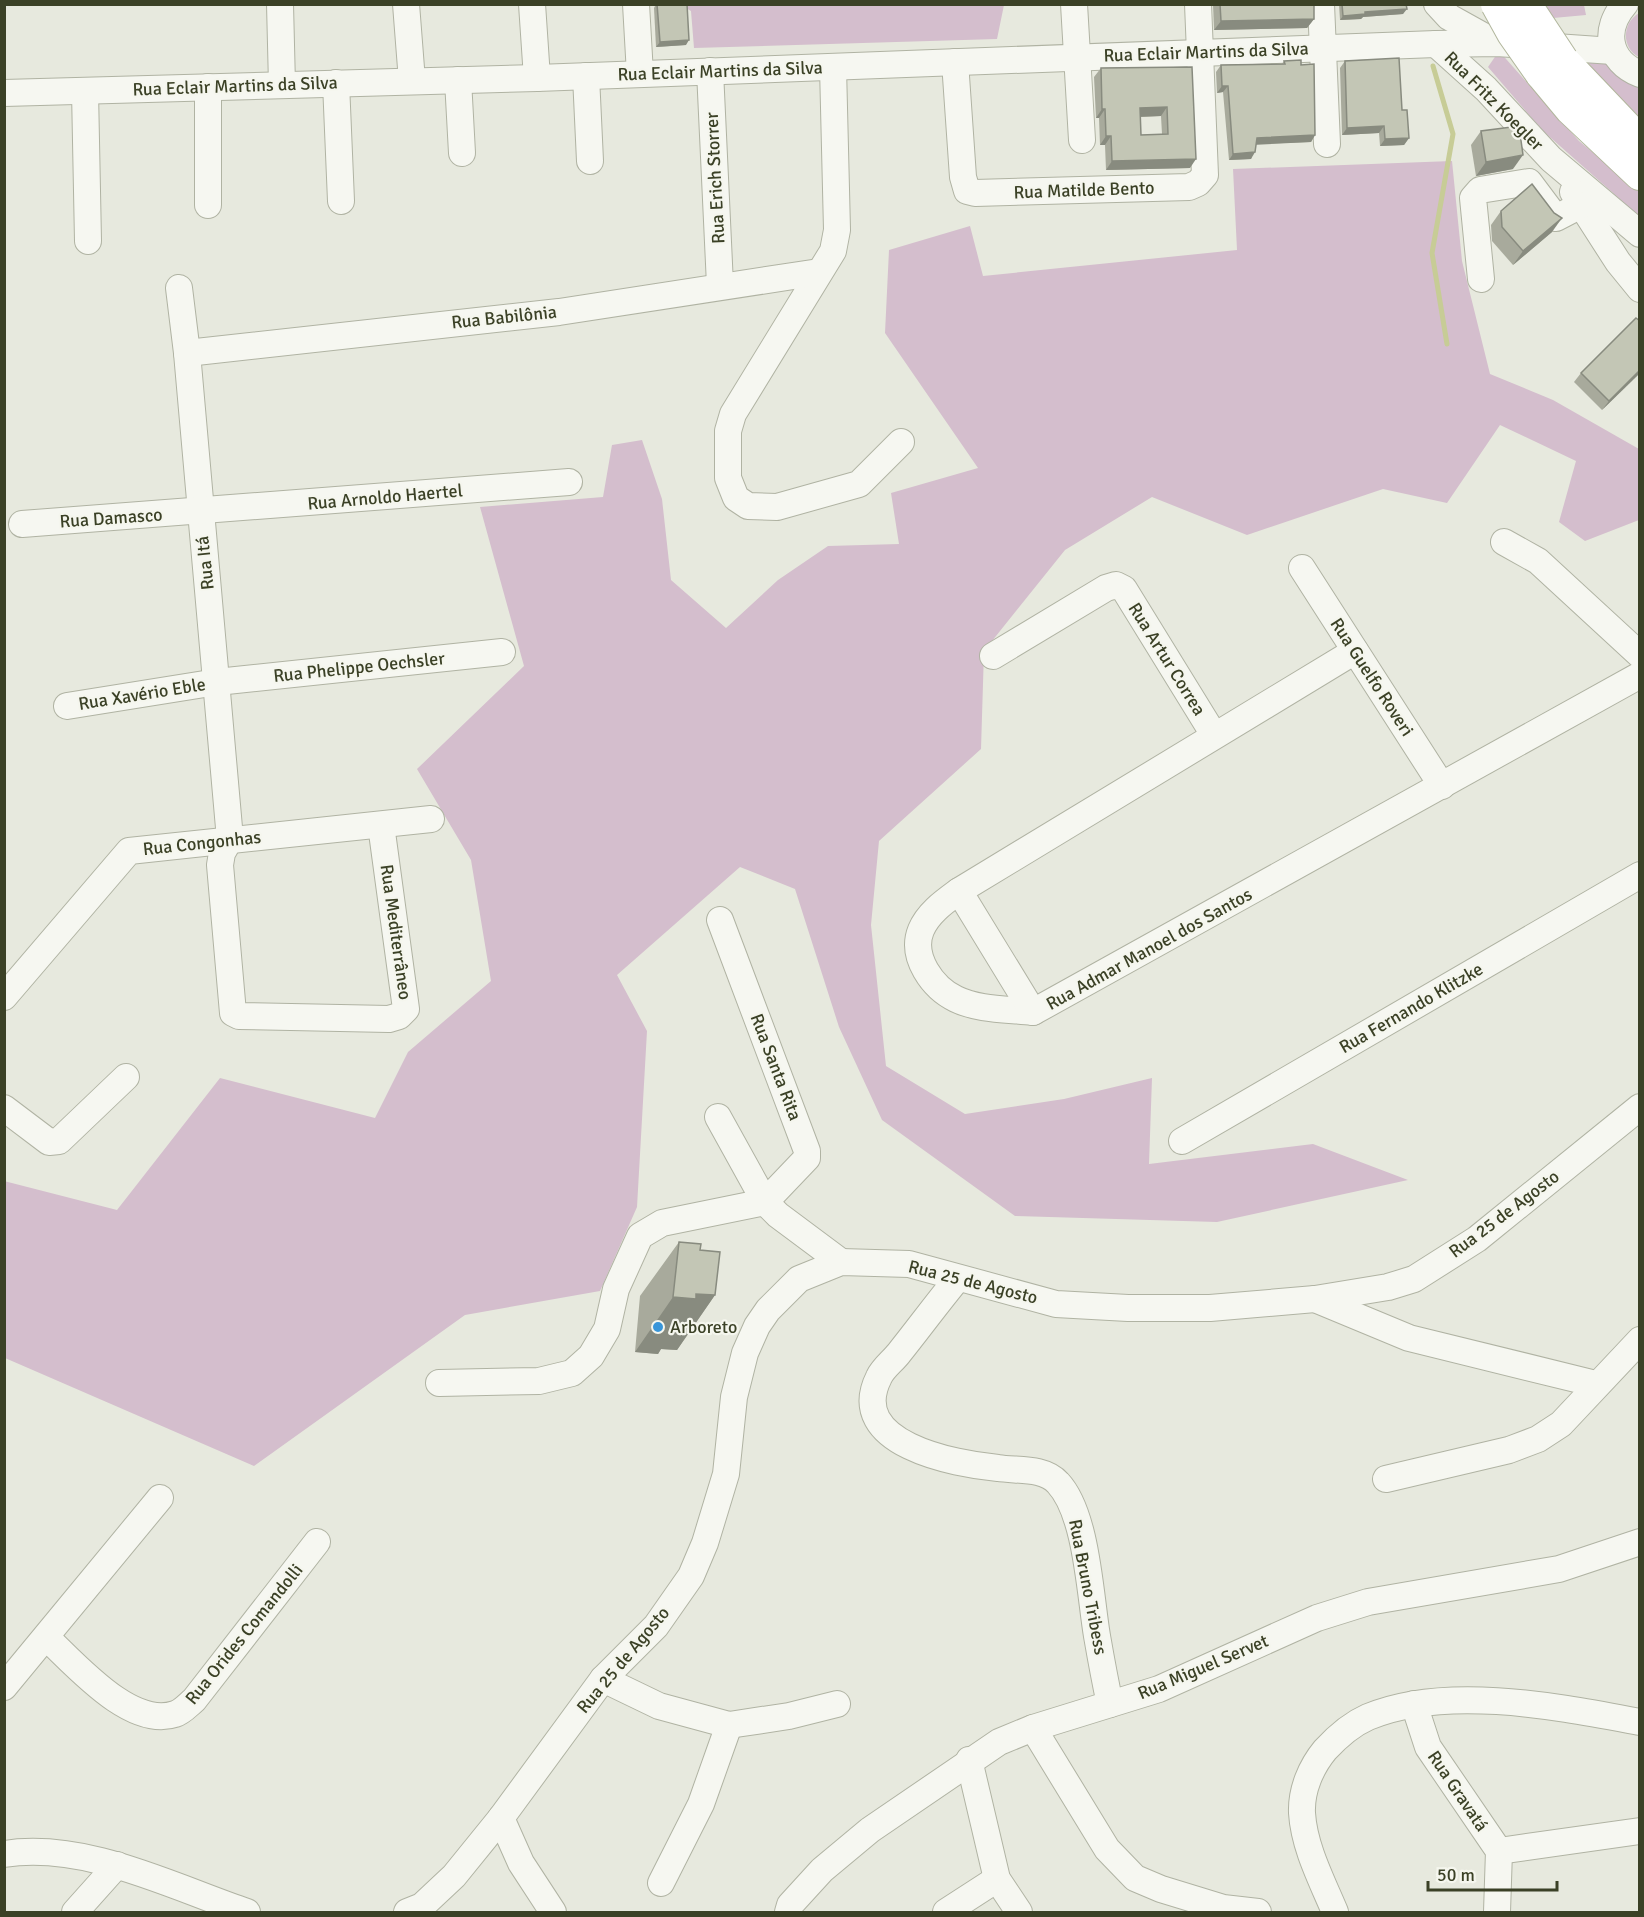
<svg xmlns="http://www.w3.org/2000/svg" width="1644" height="1917" font-family="Signika,sans-serif">
  <style>
    .green { fill: #d4becd }
    .lines { fill: none; stroke-linecap: round; stroke-linejoin: round }
    .stream { stroke: #c7cc96; stroke-width: 5 }
    .minor-casing { stroke: #b0b3a3; stroke-width: 28 }
    .major-casing { stroke: #b1b69c; stroke-width: 34 }
    .minor { stroke: #f6f7f1; stroke-width: 26 }
    .major { stroke: #fff; stroke-width: 32 }
    .major-bridge-casing { stroke: #b1b69c; stroke-width: 34; stroke-linecap: butt }
    .major-bridge { stroke: #fff; stroke-width: 32 }
    .wall { fill: #a8aa9c; fill-rule: evenodd }
    .shaded-wall { fill: #888b7f }
    .building { fill: #c3c6b5; stroke: #888b7f; stroke-width: 1.5; fill-rule: evenodd }
    .poi-dot { fill: #3895d9; stroke: #f5f6ee; stroke-width: 2 }
    .labels { text-anchor: middle; dominant-baseline: central; stroke-width: 4.5; stroke-linejoin: round; paint-order: stroke }
    .street-label { font-size: 18px; fill: #3b4126; stroke: #f5f6ee }
    .poi-label { font-size: 18px; fill: #3b4126; stroke: #f5f6ee; text-anchor: start }
  </style>
  <rect width="100%" height="100%" fill="#e7e9de"/>
  <g class="green">
    <polygon points="681,5 1004,5 997,39 694,48 691,11"/>
    <polygon points="1546,5 1584,5 1586,15 1553,18"/>
    <path d="M1639 13V57C1621 48 1622 23 1639 13Z"/>
    <polygon points="1499,51 1579,141 1639,190 1639,216 1543,131 1488,67"/>
    <polygon points="1586,60 1609,63 1639,89 1639,119 1616,99"/>
    <polygon points="1452,161 1462,261 1490,374 1553,400 1639,449 1639,520 1585,541 1559,522 1576,461 1500,425 1447,503 1383,489 1247,535 1152,497 1065,550 984,651 981,749 879,841 871,925 886,1066 965,1114 1064,1099 1152,1078 1149,1164 1313,1144 1408,1180 1217,1222 1015,1216 882,1120 839,1027 795,889 740,867 617,975 647,1031 637,1207 600,1291 465,1315 254,1466 5,1358 4,1181 117,1210 220,1078 375,1118 408,1052 491,981 471,860 417,769 524,666 480,507 603,497 612,445 642,440 662,499 671,580 726,628 778,580 828,546 899,544 891,493 978,468 885,333 889,250 970,226 983,276 1237,250 1233,169"/>
  </g>
  <g class="lines">
    <polyline class="stream" points="1433,66 1453,134 1432,253 1447,344"/>
    <g class="minor-casing">
      <g id="minor">
        <polyline points="280,4 282,85"/>
        <polyline points="406,4 412,81"/>
        <polyline points="532,4 537,78"/>
        <polyline points="636,4 640,74"/>
        <polyline points="1074,4 1082,140"/>
        <polyline points="1321,4 1327,144"/>
        <polyline points="1437,4 1449,17 1494,42"/>
        <path d="M1625 4C1603 29 1607 61 1640 74"/>
        <polyline points="1436,44 1486,89 1551,159 1640,234"/>
        <polyline points="955,62 963,177 967,191 975,193 1189,187 1198,183 1205,175 1198,4"/>
        <polyline points="833,67 837,230 833,251 733,414 728,431 728,478 736,498 748,506 777,507 859,484 901,442"/>
        <polyline points="710,71 720,285"/>
        <polyline points="586,76 590,161"/>
        <polyline points="458,80 462,153"/>
        <polyline points="336,83 341,201"/>
        <polyline points="85,91 88,241"/>
        <polyline points="4,93 537,78 1436,44 1497,43 1613,51"/>
        <polyline points="1573,192 1618,262 1640,289"/>
        <polyline points="208,205 208,87"/>
        <polyline points="1481,279 1473,198 1480,190 1529,182 1556,218 1581,205"/>
        <polyline points="179,288 187,353 230,839 222,853 220,865 233,1013 239,1016 389,1019 399,1016 406,1009 381,825"/>
        <polyline points="187,353 559,312 819,272"/>
        <polyline points="22,524 569,482"/>
        <polyline points="1504,542 1538,561 1640,655"/>
        <polyline points="1302,568 1442,786"/>
        <path d="M1355 651 959 891C944 902 928 913 921 930 910 957 933 988 956 999 978 1010 1009 1009 1033 1012L1640 675"/>
        <polyline points="993,656 1106,588 1116,585 1124,589 1214,735"/>
        <polyline points="67,706 217,682 502,652"/>
        <polyline points="959,891 1033,1012"/>
        <polyline points="4,997 129,851 431,819"/>
        <polyline points="4,1108 49,1142 59,1141 126,1077"/>
        <polyline points="718,1117 765,1202 778,1215 841,1262"/>
        <polyline points="1182,1141 1640,875"/>
        <path d="M958 1278C938 1302 919 1328 899 1353 893 1361 883 1368 879 1377 845 1444 955 1464 998 1468 1017 1471 1044 1467 1058 1483 1087 1514 1090 1595 1097 1636 1101 1659 1105 1681 1110 1704"/>
        <polyline points="1315,1299 1409,1338 1596,1384"/>
        <polyline points="439,1383 539,1381 572,1373 591,1356 607,1329 616,1289 640,1236 662,1223 765,1202 807,1158 807,1151 720,920"/>
        <polyline points="1386,1479 1509,1450 1538,1439 1561,1424 1640,1340"/>
        <path d="M47 1638C76 1665 131 1729 175 1714 182 1712 188 1705 194 1700L317 1542"/>
        <polyline points="603,1679 659,1706 729,1725 789,1716 837,1704"/>
        <polyline points="4,1687 160,1498"/>
        <polyline points="1414,1704 1428,1747 1499,1851 1497,1912"/>
        <polyline points="1033,1728 1107,1849 1135,1878 1161,1889 1223,1908 1258,1912"/>
        <polyline points="969,1760 997,1879 1019,1912"/>
        <polyline points="501,1818 521,1863 553,1912"/>
        <polyline points="1499,1851 1640,1831"/>
        <path d="M4 1854C85 1841 173 1887 247 1912"/>
        <polyline points="661,1883 701,1804 729,1725"/>
        <polyline points="75,1912 117,1865"/>
        <polyline points="407,1912 422,1906 454,1876 501,1818 603,1679 656,1626 691,1576 705,1543 726,1474 734,1397 745,1353 757,1326 768,1310 799,1279 841,1262 909,1264 1056,1304 1128,1308 1210,1308 1315,1299 1388,1287 1414,1279 1477,1239 1640,1107"/>
        <polyline points="788,1912 790,1905 822,1870 870,1830 999,1742 1033,1728 1159,1689 1317,1618 1368,1602 1559,1569 1640,1542"/>
        <polyline points="946,1912 997,1879"/>
        <path d="M1335 1912C1322 1881 1304 1847 1302 1813 1301 1790 1311 1767 1325 1750 1337 1737 1352 1724 1368 1717 1446 1684 1559 1707 1640 1722"/>
      </g>
    </g>
    <g class="major-casing">
      <g id="major">
        <polyline points="1562,60 1640,142"/>
        <polyline points="1541,73 1571,109 1640,174"/>
      </g>
    </g>
    <use href="#minor" class="minor"/>
    <use href="#major" class="major"/>
    <g class="major-bridge-casing">
      <g id="major-bridge">
        <polyline points="1497,4 1513,33 1541,73"/>
        <polyline points="1525,4 1562,60"/>
      </g>
    </g>
    <use href="#major-bridge" class="major-bridge"/>
  </g>
  <g class="wall">
    <polygon points="656,4 687,4 686,45 656,47 654,8"/>
    <polygon points="1213,4 1314,4 1314,19 1307,28 1214,30"/>
    <polygon points="1339,4 1406,4 1403,14 1363,17 1361,19 1340,20"/>
    <polygon points="1284,61 1301,65 1315,135 1311,142 1256,144 1251,159 1229,160 1223,92 1217,93 1216,72 1221,65 1282,64"/>
    <polygon points="1345,61 1402,110 1409,138 1404,145 1380,146 1379,133 1342,135 1340,68"/>
    <path d="M1192 67 1190 168 1106 170 1105 145H1100L1099 118H1096L1094 77 1101 68ZM1161 116 1162 134 1141 135V117Z"/>
    <polygon points="1481,131 1513,169 1476,176 1471,145"/>
    <polygon points="1501,211 1552,232 1513,265 1492,241 1491,225"/>
    <polygon points="1581,373 1640,373 1602,410 1574,382"/>
    <polygon points="679,1242 715,1295 677,1350 661,1349 658,1354 635,1352 640,1296"/>
  </g>
  <g class="shaded-wall">
    <polygon points="1407,9 1403,14 1363,17 1361,19 1340,20 1343,16 1365,12"/>
    <polygon points="1314,19 1307,28 1214,30 1221,21"/>
    <polygon points="689,40 686,45 656,47 660,42"/>
    <polygon points="1222,86 1228,86 1223,92 1217,93"/>
    <polygon points="1167,107 1161,116 1134,117 1140,108"/>
    <polygon points="1102,109 1105,109 1099,118 1096,118"/>
    <polygon points="1384,126 1379,133 1342,135 1347,128"/>
    <polygon points="1315,135 1311,142 1252,145 1257,138"/>
    <polygon points="1106,136 1111,136 1105,145 1100,145"/>
    <polygon points="1409,138 1404,145 1380,146 1385,139"/>
    <polygon points="1255,152 1251,159 1229,160 1233,154"/>
    <polygon points="1523,155 1513,169 1476,176 1486,162"/>
    <polygon points="1196,159 1190,168 1106,170 1112,161"/>
    <polygon points="1562,218 1552,232 1513,265 1523,251"/>
    <polygon points="1640,370 1640,373 1602,410 1609,401"/>
    <polygon points="696,1294 715,1295 677,1350 661,1349 658,1354 635,1352 673,1297"/>
  </g>
  <g class="building">
    <polygon points="657,4 687,4 689,40 660,42"/>
    <polygon points="1220,4 1314,4 1314,19 1221,21"/>
    <polygon points="1342,4 1406,4 1407,9 1365,12 1365,14 1343,16"/>
    <polygon points="1399,58 1402,110 1407,110 1409,138 1385,139 1384,126 1347,128 1345,61"/>
    <polygon points="1301,60 1301,65 1314,64 1315,135 1257,138 1255,152 1233,154 1228,86 1222,86 1221,65 1285,64 1284,61"/>
    <path d="M1192 67 1196 159 1112 161 1111 136H1106L1105 109H1102L1101 68ZM1167 107 1168 134 1141 135 1140 108Z"/>
    <polygon points="1519,126 1523,155 1486,162 1481,131"/>
    <polygon points="1532,184 1554,213 1562,218 1523,251 1502,227 1501,211"/>
    <polygon points="1636,318 1640,321 1640,370 1609,401 1581,373"/>
    <polygon points="679,1242 701,1244 700,1250 720,1252 715,1295 696,1294 696,1299 673,1297"/>
  </g>
  <circle class="poi-dot" cx="658" cy="1327" r="6"/>
  <g class="labels">
    <g class="street-label">
      <text transform="translate(1206 52) rotate(-2)">Rua Eclair Martins da Silva</text>
      <text transform="translate(720 71) rotate(-2)">Rua Eclair Martins da Silva</text>
      <text transform="translate(235 86) rotate(-2)">Rua Eclair Martins da Silva</text>
      <text transform="translate(1494 101) rotate(45)">Rua Fritz Koegler</text>
      <text transform="translate(715 178) rotate(-93)">Rua Erich Storrer</text>
      <text transform="translate(1084 190) rotate(-2)">Rua Matilde Bento</text>
      <text transform="translate(504 317) rotate(-6)">Rua Babilônia</text>
      <text transform="translate(385 497) rotate(-5)">Rua Arnoldo Haertel</text>
      <text transform="translate(111 518) rotate(-4)">Rua Damasco</text>
      <text transform="translate(205 563) rotate(-96)">Rua Itá</text>
      <text transform="translate(1167 659) rotate(58)">Rua Artur Correa</text>
      <text transform="translate(359 667) rotate(-6)">Rua Phelippe Oechsler</text>
      <text transform="translate(1372 677) rotate(57)">Rua Guelfo Roveri</text>
      <text transform="translate(142 694) rotate(-9)">Rua Xavério Eble</text>
      <text transform="translate(202 843) rotate(-6)">Rua Congonhas</text>
      <text transform="translate(396 932) rotate(82)">Rua Mediterrâneo</text>
      <text transform="translate(1149 949) rotate(-29)">Rua Admar Manoel dos Santos</text>
      <text transform="translate(1411 1008) rotate(-30)">Rua Fernando Klitzke</text>
      <text transform="translate(776 1067) rotate(69)">Rua Santa Rita</text>
      <text transform="translate(1504 1214) rotate(-37)">Rua 25 de Agosto</text>
      <text transform="translate(973 1282) rotate(14)">Rua 25 de Agosto</text>
      <text transform="translate(1088 1587) rotate(79)">Rua Bruno Tribess</text>
      <text transform="translate(244 1634) rotate(-51)">Rua Orides Comandolli</text>
      <text transform="translate(623 1660) rotate(-50)">Rua 25 de Agosto</text>
      <text transform="translate(1203 1667) rotate(-23)">Rua Miguel Servet</text>
      <text transform="translate(1458 1791) rotate(56)">Rua Gravatá</text>
    </g>
    <g class="poi-label">
      <text x="670" y="1327">Arboreto</text>
    </g>
  </g>
  <rect width="1644" height="1917" fill="none" stroke="#3b4126" stroke-width="12"/>
  <path d="M1428 1881v9h129v-9" fill="none" stroke="#3b4126" stroke-width="3"/>
  <text x="1437" y="1881" font-size="18" fill="#3b4126" stroke="#f5f6ee" stroke-width="4.5" paint-order="stroke">50 m</text>
</svg>
